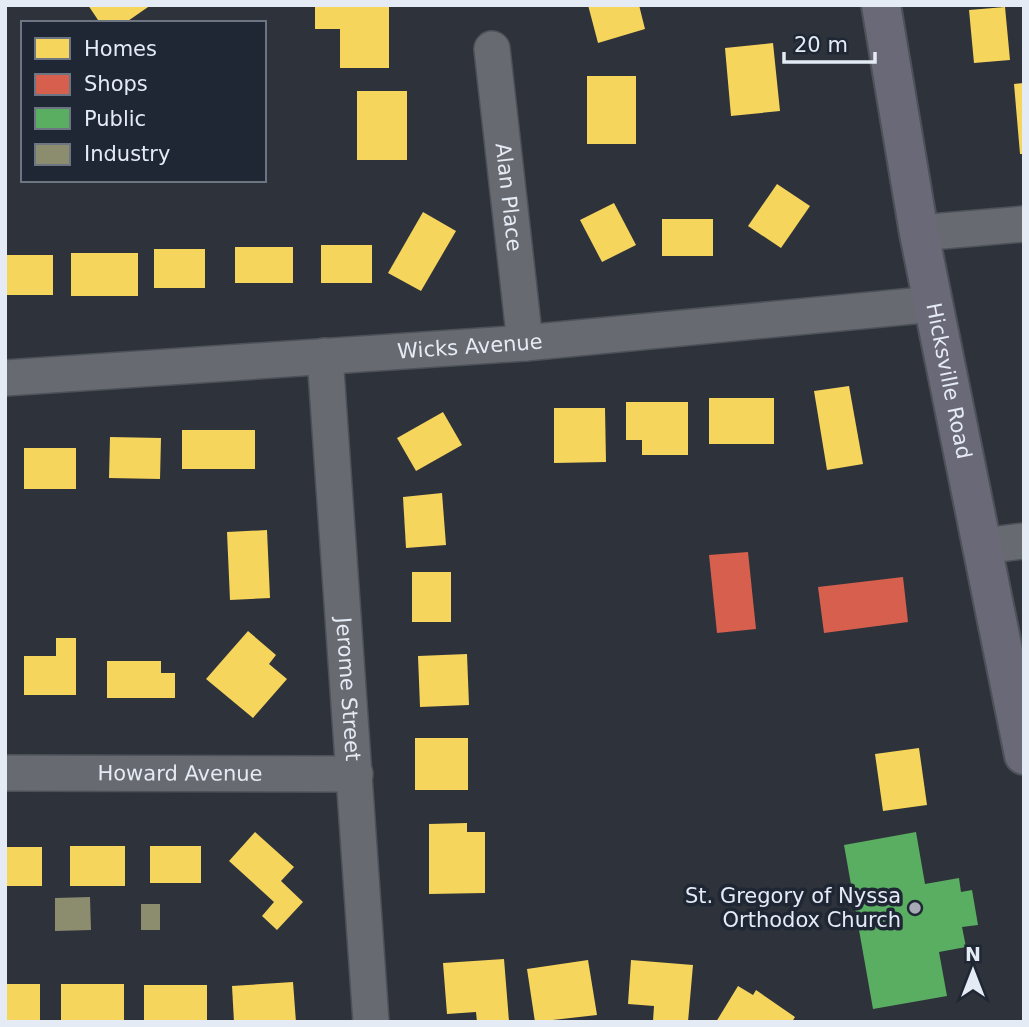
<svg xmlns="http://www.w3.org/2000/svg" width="1029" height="1027" font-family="'DejaVu Sans',sans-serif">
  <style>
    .homes { fill: #f6d55c }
    .shops { fill: #d6604d }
    .public { fill: #5aae61 }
    .industry { fill: #8c8c6e }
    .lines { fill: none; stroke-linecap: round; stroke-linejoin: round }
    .minor-casing { stroke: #4d5158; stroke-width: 38 }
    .major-casing { stroke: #4d5158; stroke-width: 42 }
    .minor { stroke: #676a71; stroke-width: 35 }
    .major { stroke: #696977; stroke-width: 38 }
    .poi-dot { fill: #a5aab4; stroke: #1f2735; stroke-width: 2.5 }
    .labels { text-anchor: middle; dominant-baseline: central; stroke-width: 7; stroke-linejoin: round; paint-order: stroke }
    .street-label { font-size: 21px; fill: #e5ebf5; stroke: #1f2735 }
    .poi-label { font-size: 21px; fill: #e5ebf5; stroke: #1f2735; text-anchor: end }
  </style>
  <rect width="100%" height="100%" fill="#2e323b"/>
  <g class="homes">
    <polygon points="88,5 151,5 125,23 100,23"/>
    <polygon points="315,5 389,5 389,68 340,68 340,29 315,29"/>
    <polygon points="588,5 639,5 645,29 598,43"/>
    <polygon points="1005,7 1010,60 974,63 969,10"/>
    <polygon points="773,43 780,111 731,116 725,48"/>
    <rect x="587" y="76" width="49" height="68"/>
    <polygon points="1024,83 1024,154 1020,154 1014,84"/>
    <rect x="357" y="91" width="50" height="69"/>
    <polygon points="777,184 810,206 781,248 748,226"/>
    <polygon points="614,203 636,245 602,262 580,220"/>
    <polygon points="423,212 456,231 421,291 388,273"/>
    <rect x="662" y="219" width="51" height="37"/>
    <rect x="321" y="245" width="51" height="38"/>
    <rect x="235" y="247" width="58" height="36"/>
    <rect x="154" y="249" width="51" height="39"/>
    <rect x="71" y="253" width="67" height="43"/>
    <rect x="5" y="255" width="48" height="40"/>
    <polygon points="849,386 863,464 827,470 814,391"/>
    <rect x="709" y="398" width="65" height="46"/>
    <polygon points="626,402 688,402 688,455 642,455 642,440 626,440"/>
    <polygon points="554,408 605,408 606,462 554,463"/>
    <polygon points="443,412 462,445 416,471 397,438"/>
    <rect x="182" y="430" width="73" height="39"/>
    <polygon points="110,437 161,438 160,479 109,478"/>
    <rect x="24" y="448" width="52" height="41"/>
    <polygon points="442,493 446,545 406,548 403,497"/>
    <polygon points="267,530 270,598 230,600 227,532"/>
    <rect x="412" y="572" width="39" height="50"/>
    <polygon points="248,631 276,655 269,664 287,679 253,718 206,679"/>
    <polygon points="56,638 76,638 76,695 24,695 24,656 56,656"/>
    <polygon points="467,654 469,705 420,707 418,656"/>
    <polygon points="107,661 161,661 161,673 175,673 175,698 107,698"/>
    <rect x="415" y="738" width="53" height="52"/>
    <polygon points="919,748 927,805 883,811 875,754"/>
    <polygon points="467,823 467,832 485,832 485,893 429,894 429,824"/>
    <polygon points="255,832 294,867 281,881 303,902 277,930 262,916 274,902 229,861"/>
    <rect x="70" y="846" width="55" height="40"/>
    <rect x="150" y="846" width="51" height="37"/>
    <rect x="5" y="847" width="37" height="39"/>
    <polygon points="504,959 509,1021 477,1022 476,1012 447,1014 443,963"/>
    <polygon points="588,960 597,1015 535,1022 527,969"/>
    <polygon points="631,960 693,965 688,1022 653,1021 654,1006 628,1004"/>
    <polygon points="293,982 296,1022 234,1022 232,986"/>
    <rect x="5" y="984" width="35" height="38"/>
    <rect x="61" y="984" width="63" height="38"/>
    <rect x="144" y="985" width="63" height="37"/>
    <polygon points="738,986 753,995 756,990 795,1017 792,1022 716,1022"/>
  </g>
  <g class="shops">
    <polygon points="748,552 756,629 717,633 709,555"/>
    <polygon points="903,577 908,622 824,633 818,587"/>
  </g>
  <polygon class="public" points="916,832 925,884 959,878 961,892 972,890 978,925 962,927 966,947 939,952 947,996 873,1009 844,845"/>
  <g class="industry">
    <polygon points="90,897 91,930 55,931 55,898"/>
    <rect x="141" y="904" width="19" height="26"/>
  </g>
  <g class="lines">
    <g class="minor-casing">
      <g id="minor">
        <path id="s1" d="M492 49 525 343"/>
        <polyline points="919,233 1024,224"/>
        <path id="s2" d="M325 356 371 1022"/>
        <path id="s3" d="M5 378 525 343 934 304"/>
        <polyline points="983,546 1024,541"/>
        <path id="s4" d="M5 773 355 774"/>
      </g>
    </g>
    <g class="major-casing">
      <g id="major">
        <path id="s5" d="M881 5 919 233 1024 755"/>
      </g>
    </g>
    <use href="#minor" class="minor"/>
    <use href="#major" class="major"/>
  </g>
  <circle class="poi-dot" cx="915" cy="908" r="7"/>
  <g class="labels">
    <g class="street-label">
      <text stroke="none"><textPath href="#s1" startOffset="149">Alan Place</textPath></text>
      <text stroke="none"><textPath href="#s3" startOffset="466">Wicks Avenue</textPath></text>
      <text stroke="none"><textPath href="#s5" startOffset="382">Hicksville Road</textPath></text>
      <text stroke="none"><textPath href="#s2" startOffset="334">Jerome Street</textPath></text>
      <text stroke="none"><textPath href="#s4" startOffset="175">Howard Avenue</textPath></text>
    </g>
    <g class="poi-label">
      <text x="901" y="896">St. Gregory of Nyssa<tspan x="901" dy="24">Orthodox Church</tspan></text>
    </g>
  </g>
  <rect width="1029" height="1027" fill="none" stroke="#e5ebf5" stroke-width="14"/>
  <rect x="21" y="21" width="245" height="161" fill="#1f2735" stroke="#6e7582" stroke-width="2"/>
  <rect x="35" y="38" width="35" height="21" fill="#f6d55c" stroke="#6e7582" stroke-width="2"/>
  <text x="84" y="56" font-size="21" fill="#e5ebf5">Homes</text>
  <rect x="35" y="74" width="35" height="21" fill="#d6604d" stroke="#6e7582" stroke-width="2"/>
  <text x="84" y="91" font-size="21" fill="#e5ebf5">Shops</text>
  <rect x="35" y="108" width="35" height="21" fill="#5aae61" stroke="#6e7582" stroke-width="2"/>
  <text x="84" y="126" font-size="21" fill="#e5ebf5">Public</text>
  <rect x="35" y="144" width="35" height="21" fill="#8c8c6e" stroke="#6e7582" stroke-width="2"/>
  <text x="84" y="161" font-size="21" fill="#e5ebf5">Industry</text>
  <g transform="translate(973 971)" stroke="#1f2735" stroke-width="5" paint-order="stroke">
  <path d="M0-5L12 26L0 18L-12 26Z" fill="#e5ebf5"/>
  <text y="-10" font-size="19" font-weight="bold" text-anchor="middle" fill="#e5ebf5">N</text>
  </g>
  <path d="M784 52v10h91v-10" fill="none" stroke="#e5ebf5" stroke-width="3.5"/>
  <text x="794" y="52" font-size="21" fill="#e5ebf5" stroke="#1f2735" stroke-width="5" paint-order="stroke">20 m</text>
</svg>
